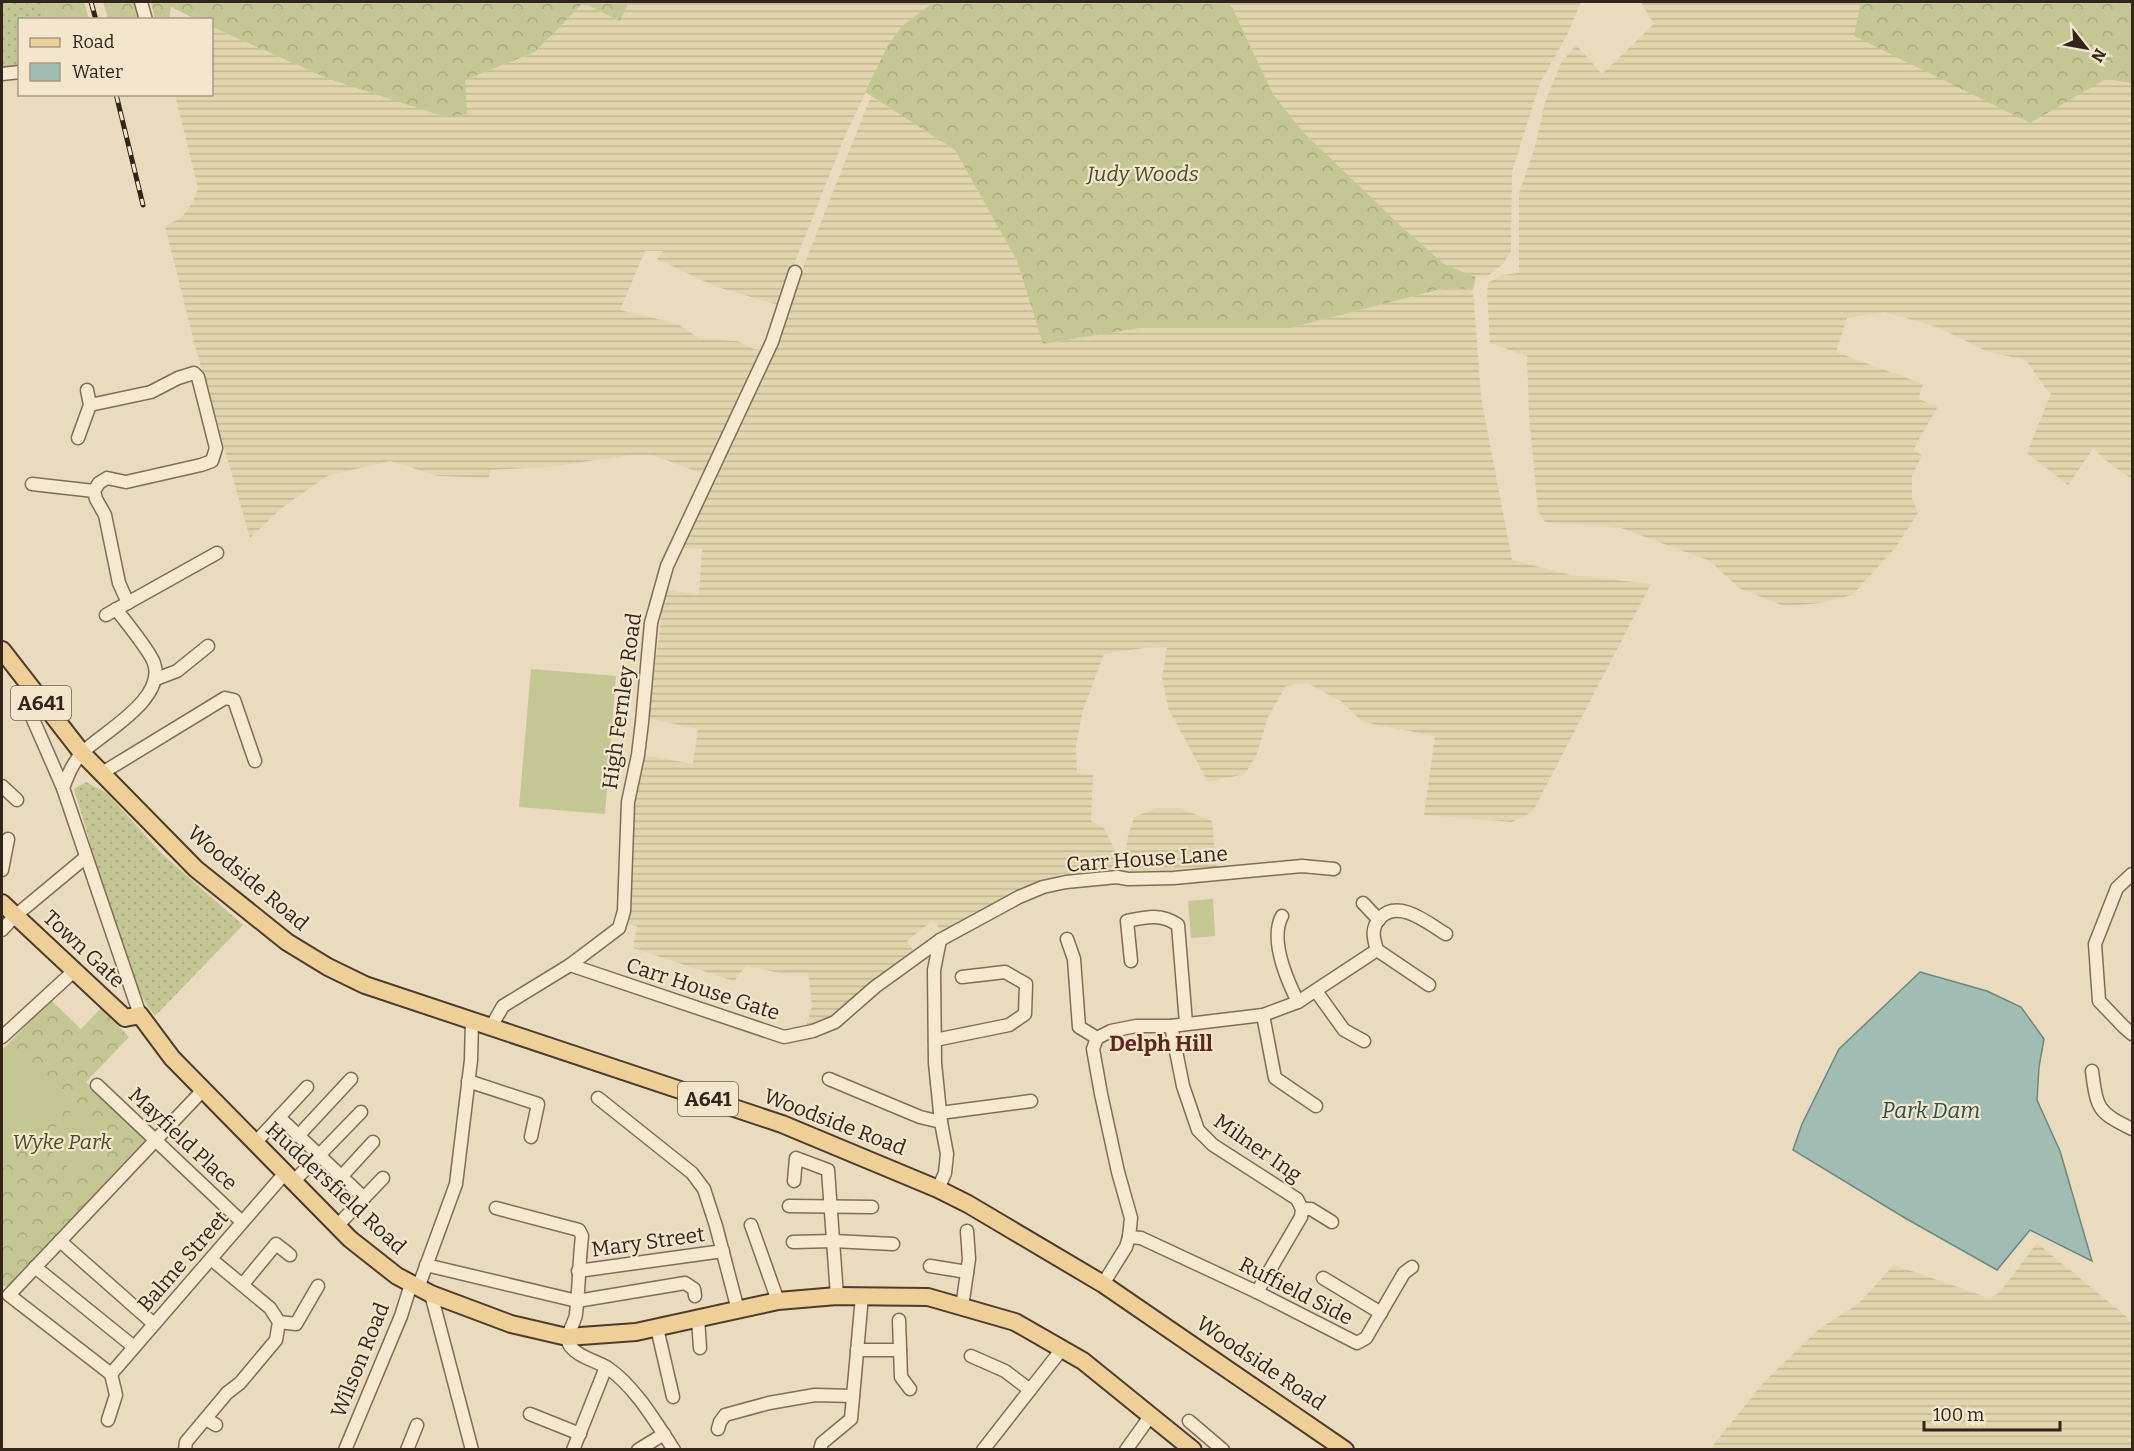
<svg xmlns="http://www.w3.org/2000/svg" width="2134" height="1451" font-family="Bitter,serif">
  <style>
    .farmland { fill: url(#farmland-rules) }
    .grass { fill: url(#grass-dots) }
    .forest { fill: url(#forest-crowns) }
    .pitch { fill: #c4c793 }
    .water { fill: #a1bcb3; stroke: #6a8980; stroke-width: 1.5 }
    .lines { fill: none; stroke-linecap: round; stroke-linejoin: round }
    .minor-casing { stroke: #826c58; stroke-width: 15 }
    .major-casing { stroke: #4f3b2c; stroke-width: 20 }
    .minor { stroke: #f6e9d0; stroke-width: 12 }
    .major { stroke: #edcf97; stroke-width: 16 }
    .rail-casing { stroke: #32261c; stroke-width: 5 }
    .rail { stroke: #f3e6cd; stroke-width: 3; stroke-dasharray: 9; stroke-linecap: butt }
    .labels { text-anchor: middle; dominant-baseline: central; stroke-width: 4.5; stroke-linejoin: round; paint-order: stroke }
    .shield { fill: #f3e6cd; stroke: #6c6051; stroke-width: 1.5 }
    .shield-label { font-size: 20px; font-weight: bold; fill: #32261c }
    .park-label { font-size: 21px; font-style: italic; fill: #444d24; stroke: #f3e6cd }
    .street-label { font-size: 21px; fill: #32261c; stroke: #f3e6cd }
    .neighbourhood-label { font-size: 22px; font-weight: bold; fill: #5c281e; stroke: #f3e6cd }
    .water-label { font-size: 22px; font-style: italic; fill: #2c514d; stroke: #f3e6cd }
  </style>
  <defs>
    <pattern id="farmland-rules" width="6" height="5" patternUnits="userSpaceOnUse" patternTransform="scale(1.5)"><rect width="6" height="5" fill="#e0d5ac"/><path d="M0 2.5h6" fill="none" stroke="#c1b793"/></pattern>
    <pattern id="grass-dots" width="8" height="8" patternUnits="userSpaceOnUse" patternTransform="scale(1.5)"><rect width="8" height="8" fill="#c4c793"/><path d="M2 2h.1M6 6h.1" fill="none" stroke="#a9ab7e" stroke-width="1.8" stroke-linecap="round"/></pattern>
    <pattern id="forest-crowns" width="20" height="18" patternUnits="userSpaceOnUse" patternTransform="scale(1.5)"><rect width="20" height="18" fill="#c4c793"/><path d="M2 6a3 3 0 1 1 6 0M12 15a3 3 0 1 1 6 0" fill="none" stroke="#a9ab7e"/></pattern>
  </defs>
  <rect width="100%" height="100%" fill="#ebdbbe"/>
  <g class="farmland">
    <polygon points="629,2 934,2 903,25 888,45 844,138 778,305 717,287 657,259 663,251 645,251 620,310 678,324 700,339 738,341 753,349 764,350 704,474 652,455 630,455 548,467 490,470 489,478 438,476 390,461 327,476 283,507 250,538 194,342 165,226 181,218 192,204 198,188 175,95 212,94 212,27 329,79 465,80 535,52 583,3 620,21"/>
    <polygon points="1228,2 1581,2 1567,35 1540,83 1512,172 1511,251 1503,264 1486,277 1476,277 1444,264 1401,226 1303,132 1273,94 1233,9"/>
    <polygon points="1641,2 2132,2 2132,479 2113,466 2093,449 2068,485 2027,453 2051,393 2046,389 2026,360 1988,352 1940,328 1885,312 1847,318 1836,352 1923,384 1918,399 1938,406 1913,450 1922,455 1912,476 1912,499 1918,513 1896,547 1852,595 1822,603 1784,606 1739,588 1710,561 1621,528 1545,522 1538,512 1529,414 1527,356 1490,343 1487,292 1488,283 1502,275 1519,273 1519,193 1535,147 1545,102 1561,63 1576,45 1602,74 1654,24"/>
    <polygon points="871,96 955,150 1017,261 1043,344 1140,328 1290,328 1445,288 1473,289 1481,397 1512,560 1571,575 1651,584 1533,811 1512,822 1424,815 1435,736 1363,722 1341,701 1307,683 1286,686 1268,717 1257,754 1245,774 1208,782 1168,708 1162,677 1167,647 1144,648 1104,654 1083,710 1076,745 1077,773 1093,775 1091,821 1104,828 1115,851 1115,864 1108,872 1061,874 1018,891 942,932 933,920 907,941 913,950 831,1016 806,1027 812,1006 808,973 786,974 746,966 734,981 633,948 637,926 626,924 634,790 642,755 693,764 698,729 648,718 665,590 699,595 702,549 682,548 770,359 806,260"/>
    <polygon points="1158,808 1179,808 1212,821 1217,870 1125,875 1122,872 1128,836 1134,817"/>
    <polygon points="2037,1243 2132,1321 2132,1449 1710,1449 1764,1382 1819,1329 1858,1304 1894,1265 1989,1298 2000,1292"/>
  </g>
  <g class="grass">
    <polygon points="2,2 43,2 47,19 20,20 19,67 2,69"/>
    <path d="M86 782 107 793 162 854 243 925 155 1016C138 996 131 970 122 945 104 894 90 841 74 789Z"/>
  </g>
  <g class="forest">
    <polygon points="43,2 84,2 89,19 47,19"/>
    <polygon points="103,2 136,2 141,19 108,19"/>
    <polygon points="151,2 629,2 620,21 583,3 535,52 465,80 467,114 445,117 329,79 212,27 212,20 195,19 171,7 169,19 155,19"/>
    <polygon points="934,2 1228,2 1233,9 1273,94 1303,132 1401,226 1444,264 1476,277 1473,289 1445,288 1290,328 1140,328 1043,344 1017,261 955,150 865,92 888,45 903,25"/>
    <polygon points="1861,2 2132,2 2132,83 2106,79 2030,123 1854,36"/>
    <polygon points="51,1000 81,1029 101,1008 129,1037 86,1082 145,1140 7,1287 2,1285 2,1050"/>
  </g>
  <g class="pitch">
    <polygon points="531,669 616,676 605,814 519,807"/>
    <polygon points="1213,899 1215,936 1191,938 1188,901"/>
    <polygon points="14,1046 69,1100 2,1170 2,1059"/>
    <polygon points="77,1105 114,1140 78,1177 42,1142"/>
  </g>
  <polygon class="water" points="1920,972 1987,991 2021,1007 2044,1039 2039,1067 2037,1100 2060,1151 2092,1261 2030,1230 1997,1270 1905,1218 1793,1150 1802,1124 1839,1049"/>
  <g class="lines">
    <g class="minor-casing">
      <g id="minor">
        <polyline points="141,2 146,20"/>
        <polyline points="2,74 20,72"/>
        <polyline points="90,405 151,392 178,378 194,373 198,377 216,448 212,461 201,465 126,482 107,478 99,483 94,491 96,499 105,515 119,583 128,603"/>
        <polyline points="78,438 90,405 87,390"/>
        <polyline points="32,484 94,491"/>
        <path d="M116 609C125 621 150 651 154 663 166 699 105 731 83 752 73 762 68 775 63 788L140 1015"/>
        <polyline points="106,615 217,553"/>
        <polyline points="156,679 177,671 208,646"/>
        <polyline points="36,697 32,717 63,788"/>
        <polyline points="102,773 225,698 234,700 255,761"/>
        <polyline points="2,786 17,800"/>
        <polyline points="2,870 8,839"/>
        <polyline points="2132,874 2117,888 2095,944 2099,1001 2124,1027 2132,1034"/>
        <polyline points="1363,903 1379,920"/>
        <path d="M1282 916C1269 940 1287 980 1298 1002"/>
        <polyline points="2,930 15,916 86,857"/>
        <polyline points="1067,939 1074,959 1079,1027 1097,1038"/>
        <path d="M1131 961 1127 921C1146 917 1161 913 1178 925L1186 1023"/>
        <polyline points="570,965 784,1037 813,1031 835,1022 875,987 940,940 1019,897 1043,887 1066,882 1117,877 1128,879 1174,878 1302,866 1334,869"/>
        <path d="M1429 985 1377 950C1373 937 1371 928 1380 918 1399 898 1429 924 1446 934"/>
        <polyline points="1316,991 1344,1030 1364,1041"/>
        <polyline points="1263,1015 1275,1078 1316,1106"/>
        <polyline points="1171,1026 1183,1086 1198,1130 1213,1145 1297,1199 1302,1209 1301,1217 1257,1292"/>
        <polyline points="491,1027 503,1006 570,965 619,928 624,911 628,802 638,755 642,722 651,623 667,566 772,342 795,272"/>
        <polyline points="2,1037 74,971"/>
        <polyline points="935,1040 1009,1025 1025,1014 1026,984 1005,972 962,977"/>
        <path d="M2092 1071C2097 1110 2098 1112 2132 1129"/>
        <polyline points="829,1079 920,1117 941,1122"/>
        <polyline points="468,1081 538,1104 531,1137"/>
        <polyline points="97,1085 242,1222"/>
        <polyline points="598,1098 692,1173 704,1189 716,1226 738,1310"/>
        <polyline points="940,1113 1031,1101"/>
        <polyline points="279,1117 364,1198"/>
        <polyline points="298,1136 351,1079"/>
        <polyline points="255,1143 307,1087"/>
        <polyline points="341,1177 373,1142"/>
        <polyline points="794,1181 796,1158 828,1170 837,1296"/>
        <polyline points="293,1182 361,1112"/>
        <polyline points="938,1189 945,1173 947,1154 941,1122 935,1063 934,970 940,940"/>
        <polyline points="789,1206 872,1207"/>
        <path d="M496 1208 579 1230 582 1236C579 1262 579 1288 576 1314 575 1323 565 1335 569 1344 575 1356 597 1361 608 1368 636 1388 655 1421 674 1450"/>
        <polyline points="1302,1209 1311,1209 1332,1222"/>
        <polyline points="751,1225 778,1301"/>
        <polyline points="337,1226 383,1178"/>
        <polyline points="1129,1237 1141,1238 1257,1292 1357,1343 1366,1338 1404,1273 1412,1267"/>
        <polyline points="60,1241 154,1324"/>
        <polyline points="793,1242 833,1241 893,1244"/>
        <polyline points="426,1265 577,1301 685,1283 694,1289 695,1296"/>
        <polyline points="930,1266 967,1272"/>
        <polyline points="35,1267 134,1347"/>
        <polyline points="578,1271 723,1251"/>
        <polyline points="1323,1278 1381,1313"/>
        <polyline points="243,1284 276,1244 290,1255"/>
        <polyline points="1103,1284 1126,1247 1129,1237 1131,1218 1118,1172 1101,1094 1093,1049 1097,1038 1111,1031 1136,1026 1171,1026 1263,1015 1298,1002 1377,950"/>
        <polyline points="418,1288 456,1184 471,1060 472,1021"/>
        <polyline points="431,1294 472,1450"/>
        <polyline points="9,1295 203,1090"/>
        <polyline points="9,1295 111,1374"/>
        <polyline points="962,1307 969,1259 967,1231"/>
        <polyline points="698,1318 700,1348"/>
        <polyline points="899,1320 901,1377 910,1389"/>
        <polyline points="279,1322 296,1324 318,1286"/>
        <polyline points="657,1328 673,1397"/>
        <polyline points="857,1350 900,1350"/>
        <polyline points="971,1356 1005,1371 1030,1390"/>
        <polyline points="111,1374 285,1173"/>
        <polyline points="530,1414 580,1434"/>
        <polyline points="206,1419 216,1425"/>
        <polyline points="108,1420 116,1395 111,1374"/>
        <polyline points="1189,1421 1223,1450"/>
        <polyline points="718,1429 720,1422 725,1415 769,1403 815,1395 853,1396"/>
        <polyline points="185,1450 186,1442 227,1393 240,1383 276,1340 279,1322 270,1308 211,1259"/>
        <polyline points="345,1450 401,1316 411,1284"/>
        <polyline points="407,1450 417,1425"/>
        <polyline points="573,1450 606,1367"/>
        <polyline points="638,1450 664,1434"/>
        <polyline points="820,1450 822,1443 851,1419 862,1296"/>
        <polyline points="983,1450 1062,1349"/>
        <polyline points="1126,1450 1151,1415"/>
      </g>
    </g>
    <g class="major-casing">
      <g id="major">
        <polyline points="2,650 82,753 196,869 287,942 328,967 365,985 782,1124 938,1189 968,1204 1103,1284 1345,1450"/>
        <polyline points="2,903 125,1018 140,1015 172,1058 350,1239 397,1276 431,1294 511,1324 567,1337 636,1332 778,1301 837,1296 928,1297 1015,1322 1083,1361 1193,1450"/>
      </g>
    </g>
    <use href="#minor" class="minor"/>
    <use href="#major" class="major"/>
    <g class="rail-casing">
      <g id="rail">
        <polyline points="91,2 96,20"/>
        <polyline points="116,94 143,205"/>
      </g>
    </g>
    <use href="#rail" class="rail"/>
  </g>
  <g class="labels">
    <g class="shield">
      <rect x="11" y="686" width="60" height="34" rx="4.5"/>
      <rect x="678" y="1082" width="60" height="34" rx="4.5"/>
    </g>
    <g class="shield-label">
      <text x="41" y="703">A641</text>
      <text x="708" y="1099">A641</text>
    </g>
    <g class="park-label">
      <text x="1143" y="174">Judy Woods</text>
      <text x="62" y="1142">Wyke Park</text>
    </g>
    <g class="street-label">
      <text transform="translate(622 701) rotate(-82)">High Fernley Road</text>
      <text transform="translate(1147 859) rotate(-4)">Carr House Lane</text>
      <text transform="translate(248 878) rotate(40)">Woodside Road</text>
      <text transform="translate(84 949) rotate(43)">Town Gate</text>
      <text transform="translate(703 989) rotate(18)">Carr House Gate</text>
      <text transform="translate(835 1122) rotate(21)">Woodside Road</text>
      <text transform="translate(183 1139) rotate(43)">Mayfield Place</text>
      <text transform="translate(1258 1148) rotate(35)">Milner Ing</text>
      <text transform="translate(336 1188) rotate(43)">Huddersfield Road</text>
      <text transform="translate(648 1242) rotate(-8)">Mary Street</text>
      <text transform="translate(183 1261) rotate(-49)">Balme Street</text>
      <text transform="translate(1296 1291) rotate(27)">Ruffield Side</text>
      <text transform="translate(360 1360) rotate(-68)">Wilson Road</text>
      <text transform="translate(1261 1363) rotate(34)">Woodside Road</text>
    </g>
    <g class="neighbourhood-label">
      <text x="1161" y="1043">Delph Hill</text>
    </g>
    <g class="water-label">
      <text x="1931" y="1110">Park Dam</text>
    </g>
  </g>
  <rect width="2134" height="1451" fill="none" stroke="#32261c" stroke-width="6"/>
  <rect x="18" y="18" width="195" height="78" fill="#f3e6cd" stroke="#a69986" stroke-width="1.5"/>
  <rect x="30" y="38" width="30" height="9" fill="#edcf97" stroke="#a69986" stroke-width="1.5"/>
  <text x="72" y="48" font-size="18" fill="#32261c">Road</text>
  <rect x="30" y="63" width="30" height="18" fill="#a1bcb3" stroke="#a69986" stroke-width="1.5"/>
  <text x="72" y="78" font-size="18" fill="#32261c">Water</text>
  <g transform="translate(2086 48) rotate(121)" stroke="#f3e6cd" stroke-width="4.5" paint-order="stroke">
  <path d="M0-4.5L10 22L0 15L-10 22Z" fill="#32261c"/>
  <text y="-9" font-size="16" font-weight="bold" text-anchor="middle" fill="#32261c">N</text>
  </g>
  <path d="M1924 1421v9h136v-9" fill="none" stroke="#32261c" stroke-width="3"/>
  <text x="1933" y="1421" font-size="18" fill="#32261c" stroke="#f3e6cd" stroke-width="4.5" paint-order="stroke">100 m</text>
</svg>
